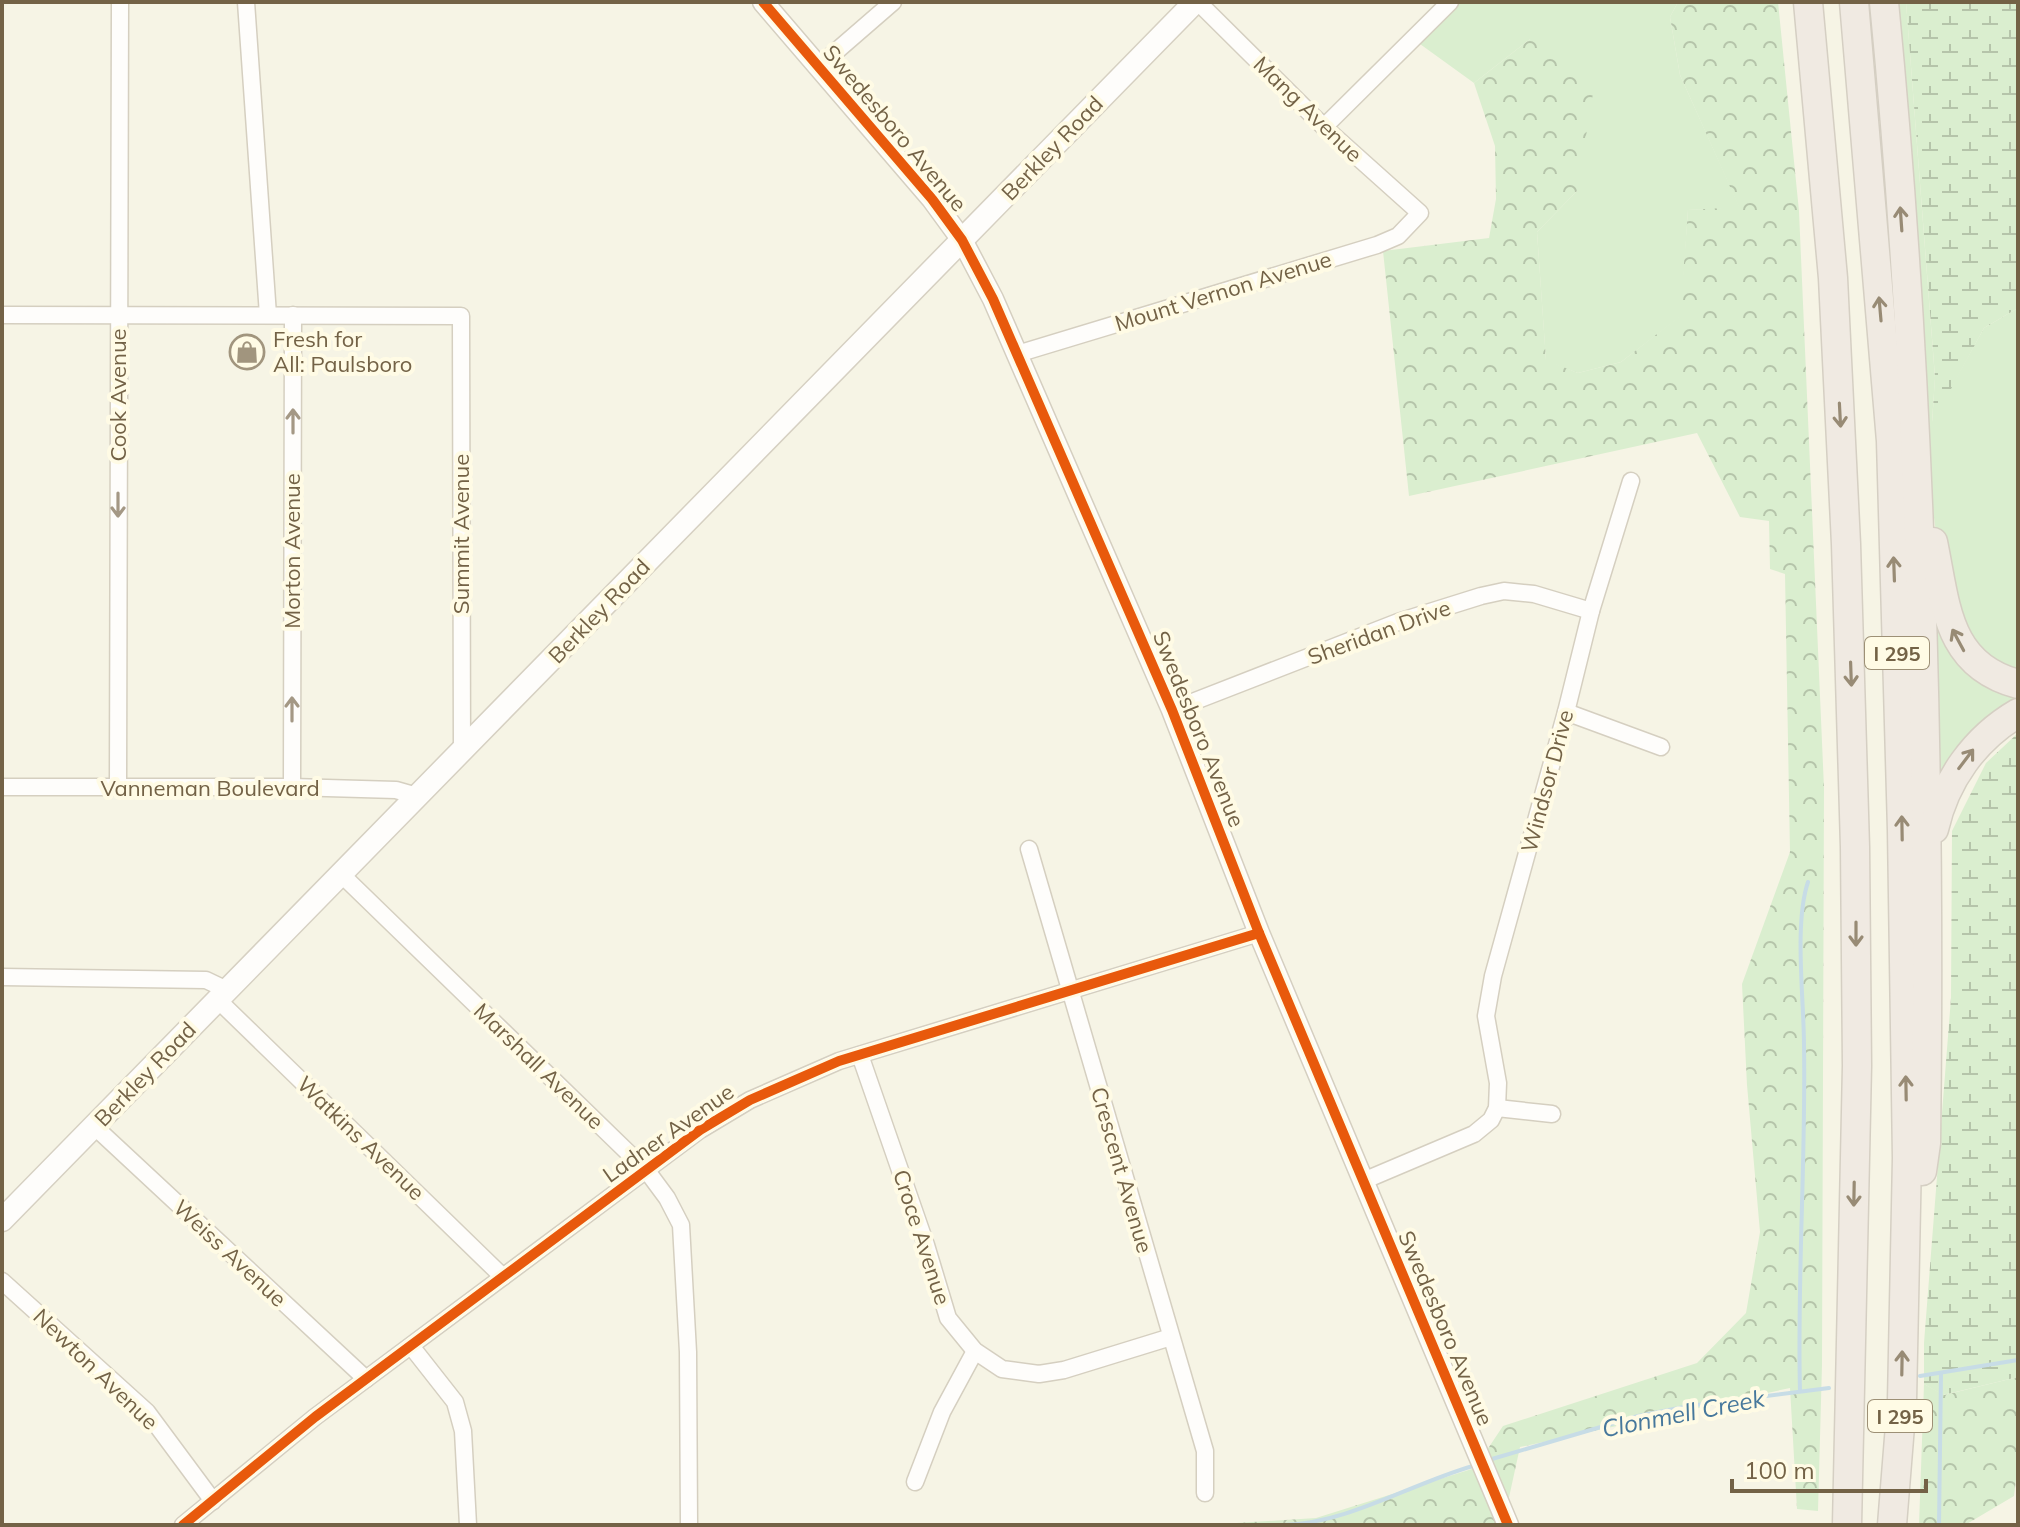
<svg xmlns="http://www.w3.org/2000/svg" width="2020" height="1527" font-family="Mulish,sans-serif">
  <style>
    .green { fill: #daeecf }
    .forest { fill: url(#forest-crowns) }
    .wetland { fill: url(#wetland-marsh) }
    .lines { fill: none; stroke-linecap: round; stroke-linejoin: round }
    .stream { stroke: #c7dce6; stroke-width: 4 }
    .minor-casing { stroke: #d5cfc0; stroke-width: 19 }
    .tertiary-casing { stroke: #d5cfc0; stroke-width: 23 }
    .secondary-casing { stroke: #d6d0c2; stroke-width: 25 }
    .motorway-casing { stroke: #d5cfc3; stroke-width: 31 }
    .minor { stroke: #fefdfb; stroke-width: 16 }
    .tertiary { stroke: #fefdfb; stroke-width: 20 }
    .secondary { stroke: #fefdfb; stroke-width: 22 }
    .motorway { stroke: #f0eae2; stroke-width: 28 }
    .cycleway-casing { stroke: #fffbe5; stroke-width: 15 }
    .cycleway { stroke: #e8590c; stroke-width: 10 }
    .oneway { stroke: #988b75 }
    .oneway2 { stroke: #a49885 }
    .labels { text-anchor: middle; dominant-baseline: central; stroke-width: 8; stroke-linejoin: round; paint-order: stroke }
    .shield { fill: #fffbe5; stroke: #9d9076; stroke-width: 2 }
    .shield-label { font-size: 20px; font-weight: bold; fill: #736246 }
    .street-label { font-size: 22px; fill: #736246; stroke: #fffbe5 }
    .poi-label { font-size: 22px; fill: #736246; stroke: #fffbe5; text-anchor: start }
    .water-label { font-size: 24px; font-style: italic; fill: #47789c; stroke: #fffbe5 }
  </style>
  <defs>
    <pattern id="forest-crowns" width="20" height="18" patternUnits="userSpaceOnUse" patternTransform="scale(2)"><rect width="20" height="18" fill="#daeecf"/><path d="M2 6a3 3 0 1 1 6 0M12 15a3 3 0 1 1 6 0" fill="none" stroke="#b5c4aa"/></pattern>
    <pattern id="wetland-marsh" width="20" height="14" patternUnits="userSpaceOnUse" patternTransform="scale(2)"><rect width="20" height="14" fill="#daeecf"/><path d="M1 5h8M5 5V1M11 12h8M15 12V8" fill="none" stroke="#b5c4aa"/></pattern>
  </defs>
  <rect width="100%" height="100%" fill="#f6f4e5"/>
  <g class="green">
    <polygon points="1460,2 1678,2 1670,17 1680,75 1740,208 1688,210 1681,316 1621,362 1578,373 1546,361 1537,232 1577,191 1530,39 1474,83 1420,44"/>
    <polygon points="1887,2 1906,2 1935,378 1932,422 1984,328 2018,308 2018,679 1974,651 1938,548 1923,433"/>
    <polygon points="1930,588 2018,694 2018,702 1939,780"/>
  </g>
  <g class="forest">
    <polygon points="1678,2 1778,2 1799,211 1824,788 1822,1365 1818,1511 1797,1509 1790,1388 1520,1447 1503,1525 1205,1525 1316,1518 1475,1468 1503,1426 1697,1363 1746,1313 1760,1232 1747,1085 1742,984 1790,852 1785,574 1770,569 1769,521 1740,517 1697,433 1409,496 1383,251 1489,238 1496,199 1495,146 1474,83 1530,39 1596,75 1577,191 1537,232 1546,360 1578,373 1621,362 1680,316 1688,210 1739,207 1680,75 1670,17"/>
    <polygon points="2018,1377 2018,1463 2014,1496 1965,1525 1919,1525 1924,1384 1944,1395"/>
  </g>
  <g class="wetland">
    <polygon points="1906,2 2018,2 2018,308 1984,328 1932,424 1935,377"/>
    <polygon points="2018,733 2018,1377 1943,1395 1924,1384 1924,1343 1951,998 1952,831 1986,763"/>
  </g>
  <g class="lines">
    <g class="stream">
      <polyline points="1920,1376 2018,1360"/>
      <path d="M1800 1391C1797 1276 1806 1161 1804 1045 1804 1000 1794 923 1808 882"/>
      <polyline points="1492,1459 1638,1416 1689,1406 1829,1388"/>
      <polyline points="1220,1525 1269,1525"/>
      <path d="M1284 1525C1349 1523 1410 1484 1473 1466"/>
      <polyline points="1939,1525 1941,1373"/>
    </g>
    <g class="minor-casing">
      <g id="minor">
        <polyline points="246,2 268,315"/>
        <polyline points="818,67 893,2"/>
        <polyline points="1324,127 1450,2"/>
        <polyline points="2,315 461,316 462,752"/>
        <polyline points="1017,354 1377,245 1398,236 1420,213 1324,127 1198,2"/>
        <polyline points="1172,710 1398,622 1481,596 1504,591 1534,594 1591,611"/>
        <polyline points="1566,712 1661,747"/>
        <polyline points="2,787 292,787 396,790 417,796"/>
        <polyline points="118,787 120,2"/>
        <polyline points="292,787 293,315"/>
        <polyline points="1029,849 1205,1451 1205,1493"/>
        <polyline points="342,875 647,1171 667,1198 681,1225 688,1352 689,1525"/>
        <polyline points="2,977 206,980 227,990"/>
        <polyline points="218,1000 503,1277"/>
        <polyline points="860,1055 926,1245 948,1318 975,1351 1002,1369 1039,1374 1064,1370 1171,1337"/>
        <polyline points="1497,1108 1552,1114"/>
        <polyline points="95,1127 366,1379"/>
        <polyline points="1363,1181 1474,1134 1491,1120 1497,1108 1498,1083 1486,1016 1493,976 1566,712 1591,611 1631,481"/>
        <polyline points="2,1281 147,1412 213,1501"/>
        <polyline points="411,1346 455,1402 463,1431 468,1525"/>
        <polyline points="915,1482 942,1412 975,1351"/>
        <polyline points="183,1525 315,1417 700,1130 750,1100 839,1061 1259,933"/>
      </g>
    </g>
    <g class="tertiary-casing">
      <polyline id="tertiary" points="763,2 932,199 962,240 993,299 1172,710 1259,933 1508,1525"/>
    </g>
    <g class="secondary-casing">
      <polyline id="secondary" points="2,1220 1195,2"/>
    </g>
    <g class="motorway-casing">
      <g id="motorway">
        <polyline points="1808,2 1833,278 1846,544 1855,847 1857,1066 1847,1525"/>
        <polyline points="1854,2 1891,441 1902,830 1907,1158 1902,1401 1892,1525"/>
        <path d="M1884 2C1921 381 1931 762 1926 1143L1922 1171"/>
        <path d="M1933 542C1946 604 1946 665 2018 684"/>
        <path d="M1934 829C1945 780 1975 738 2018 713"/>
      </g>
    </g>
    <use href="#minor" class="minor"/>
    <use href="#tertiary" class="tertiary"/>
    <use href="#secondary" class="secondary"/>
    <use href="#motorway" class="motorway"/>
    <g class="cycleway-casing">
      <g id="cycleway">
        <polyline points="763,2 932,199 962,240 993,299 1172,710 1259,933 1508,1525"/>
        <polyline points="183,1525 315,1417 700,1130 750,1100 839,1061 1259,933"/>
      </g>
    </g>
    <use href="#cycleway" class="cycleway"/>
  </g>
  <defs><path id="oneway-shaft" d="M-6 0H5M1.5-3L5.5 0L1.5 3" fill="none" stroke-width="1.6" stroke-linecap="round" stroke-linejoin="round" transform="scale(2)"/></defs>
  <g class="oneway">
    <use href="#oneway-shaft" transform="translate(1901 219) rotate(-94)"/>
    <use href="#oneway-shaft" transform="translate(1880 309) rotate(-95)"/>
    <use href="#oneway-shaft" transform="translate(1840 415) rotate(87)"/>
    <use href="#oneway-shaft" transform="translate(1894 569) rotate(-92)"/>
    <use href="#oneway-shaft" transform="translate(1958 640) rotate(-118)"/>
    <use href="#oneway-shaft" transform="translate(1851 674) rotate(88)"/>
    <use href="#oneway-shaft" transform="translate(1966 759) rotate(-53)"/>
    <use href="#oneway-shaft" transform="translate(1902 828) rotate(-91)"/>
    <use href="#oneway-shaft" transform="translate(1856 934) rotate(90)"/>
    <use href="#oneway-shaft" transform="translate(1906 1088) rotate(-91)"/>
    <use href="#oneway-shaft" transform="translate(1854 1194) rotate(91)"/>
    <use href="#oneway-shaft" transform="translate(1902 1363) rotate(-89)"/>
  </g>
  <g class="oneway2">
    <use href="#oneway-shaft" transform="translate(293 421) rotate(-90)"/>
    <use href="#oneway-shaft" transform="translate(118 505) rotate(90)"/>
    <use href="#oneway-shaft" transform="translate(292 709) rotate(-90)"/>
  </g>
  <defs>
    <g id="shop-ring" transform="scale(1.8)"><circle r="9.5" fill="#fffbe5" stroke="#a1957e" stroke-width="1.5"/><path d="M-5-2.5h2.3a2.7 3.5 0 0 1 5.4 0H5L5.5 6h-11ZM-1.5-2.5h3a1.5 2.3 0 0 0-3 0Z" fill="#a1957e"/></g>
  </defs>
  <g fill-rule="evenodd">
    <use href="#shop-ring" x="247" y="352"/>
  </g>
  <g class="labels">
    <g class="shield">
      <rect x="1865" y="637" width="64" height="32" rx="6"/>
      <rect x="1868" y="1400" width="64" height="32" rx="6"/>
    </g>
    <g class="shield-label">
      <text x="1897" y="653">I 295</text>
      <text x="1900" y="1416">I 295</text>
    </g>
    <g class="street-label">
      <text transform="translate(1308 109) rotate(44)">Mang Avenue</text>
      <text transform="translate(895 128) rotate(50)">Swedesboro Avenue</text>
      <text transform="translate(1052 148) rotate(-46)">Berkley Road</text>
      <text transform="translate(1223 291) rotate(-17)">Mount Vernon Avenue</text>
      <text transform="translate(118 395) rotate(-90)">Cook Avenue</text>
      <text transform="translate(461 534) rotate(-90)">Summit Avenue</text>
      <text transform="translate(292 551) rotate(-90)">Morton Avenue</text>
      <text transform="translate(599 611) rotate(-46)">Berkley Road</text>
      <text transform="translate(1379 632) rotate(-20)">Sheridan Drive</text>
      <text transform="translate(1199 729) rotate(68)">Swedesboro Avenue</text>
      <text transform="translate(1547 781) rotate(-75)">Windsor Drive</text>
      <text x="210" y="788">Vanneman Boulevard</text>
      <text transform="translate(539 1066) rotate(44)">Marshall Avenue</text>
      <text transform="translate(145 1074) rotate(-46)">Berkley Road</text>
      <text transform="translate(668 1133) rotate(-35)">Ladner Avenue</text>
      <text transform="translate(361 1138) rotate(44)">Watkins Avenue</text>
      <text transform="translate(1122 1170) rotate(74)">Crescent Avenue</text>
      <text transform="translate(922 1237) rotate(72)">Croce Avenue</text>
      <text transform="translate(230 1253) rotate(43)">Weiss Avenue</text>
      <text transform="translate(1446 1328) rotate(67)">Swedesboro Avenue</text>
      <text transform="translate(96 1369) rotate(44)">Newton Avenue</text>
    </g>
    <g class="poi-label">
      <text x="273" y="339">Fresh for<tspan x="273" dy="25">All: Paulsboro</tspan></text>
    </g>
    <g class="water-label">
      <text transform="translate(1683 1413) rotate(-11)">Clonmell Creek</text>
    </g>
  </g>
  <rect width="2020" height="1527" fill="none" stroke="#736246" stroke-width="8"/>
  <path d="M1732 1479v12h194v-12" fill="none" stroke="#736246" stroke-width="4"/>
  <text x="1744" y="1479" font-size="24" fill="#736246" stroke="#fffbe5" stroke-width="6" paint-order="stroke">100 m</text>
</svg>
